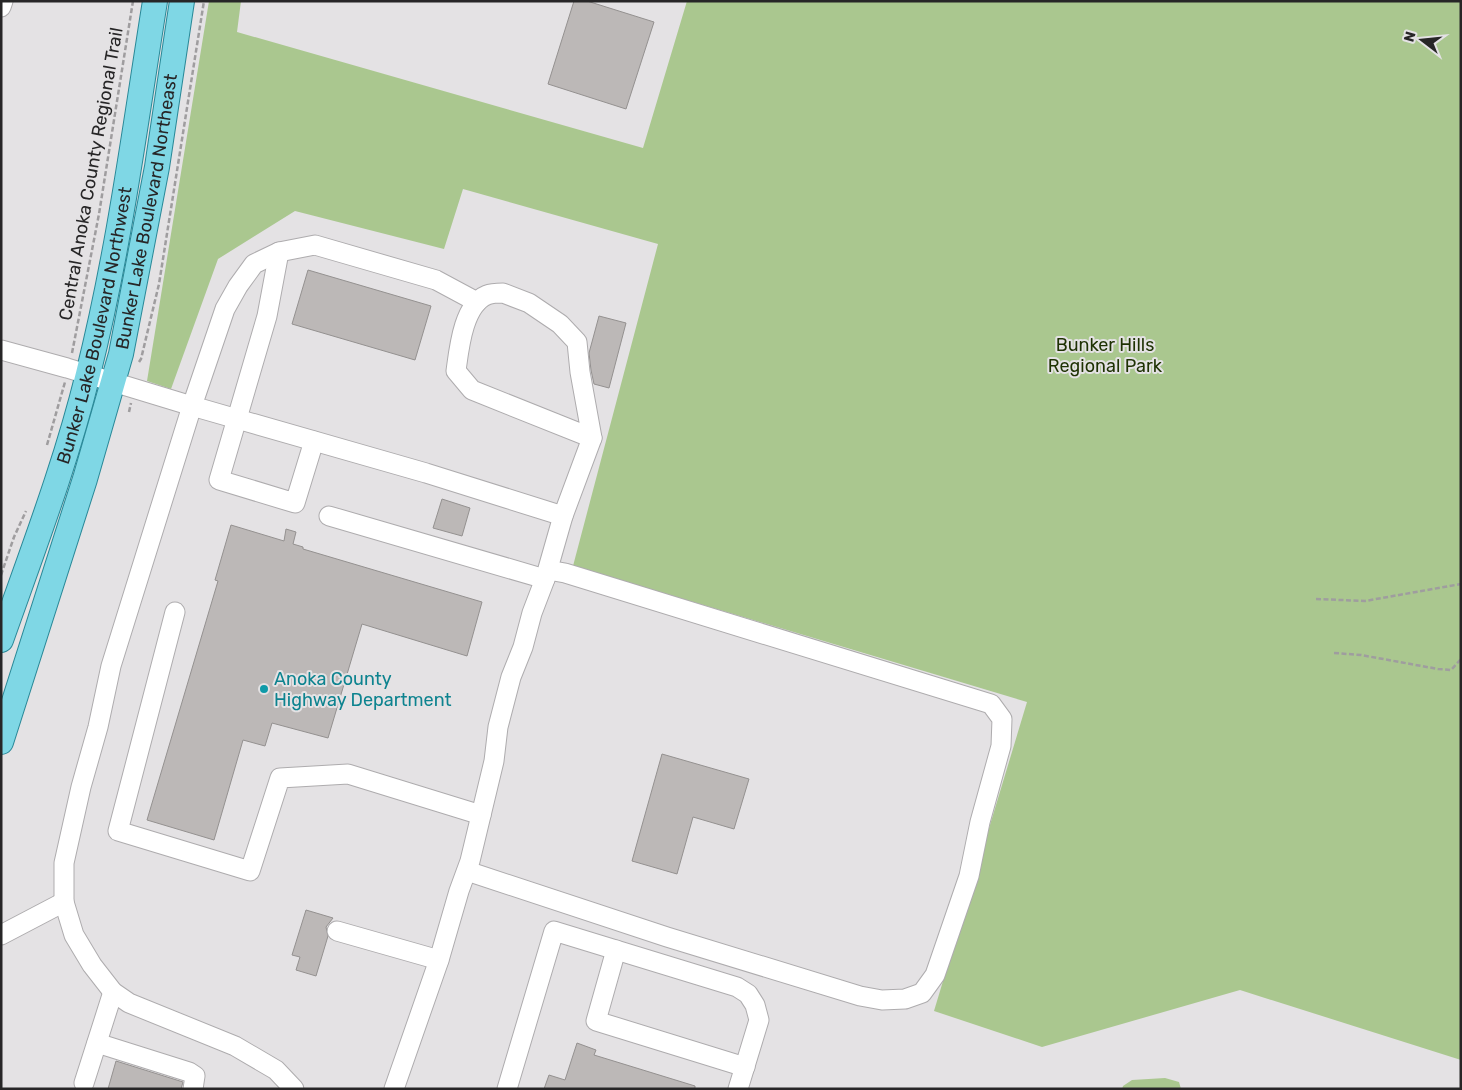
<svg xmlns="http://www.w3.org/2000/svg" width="1462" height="1090" font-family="Rubik,sans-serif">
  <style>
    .green { fill: #aac78f }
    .building { fill: #bcb8b7; stroke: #949190 }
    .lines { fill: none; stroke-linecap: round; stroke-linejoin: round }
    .minor-casing { stroke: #aeacae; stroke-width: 21 }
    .major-casing { stroke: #298897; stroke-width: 26 }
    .path { stroke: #9f9d9f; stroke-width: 2.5; stroke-dasharray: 5 2.5; stroke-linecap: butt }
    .minor { stroke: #fff; stroke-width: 19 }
    .major { stroke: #7fd7e5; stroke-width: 24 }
    .culture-dot { fill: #0f9aa8; stroke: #e4e2e4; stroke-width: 2 }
    .labels { text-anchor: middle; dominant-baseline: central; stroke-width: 4; stroke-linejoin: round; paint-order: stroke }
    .street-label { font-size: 18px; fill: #272627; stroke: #e4e2e4 }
    .park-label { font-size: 18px; fill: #1e3203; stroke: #e4e2e4 }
    .culture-label { font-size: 18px; fill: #0d838f; stroke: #e4e2e4; text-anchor: start }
  </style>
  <rect width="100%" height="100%" fill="#e4e2e4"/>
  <g class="green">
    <polygon points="209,1 241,1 237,32 643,148 687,1 1461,1 1461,1060 1240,990 1042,1047 934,1011 1027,702 573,566 658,244 463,189 444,249 295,211 218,259 171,389 147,381"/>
    <polygon points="1165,1078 1179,1082 1181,1089 1122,1089 1123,1086 1132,1080"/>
  </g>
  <g class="building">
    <polygon points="574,1 587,1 654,22 626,109 548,84"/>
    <polygon points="308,270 431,306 415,360 292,324"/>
    <polygon points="599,316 626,323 609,388 594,384 591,370 589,353"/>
    <polygon points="442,499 470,508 462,536 433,528"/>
    <polygon points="231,525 284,541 286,529 296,532 293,544 303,547 303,549 482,602 467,656 362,624 328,738 272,723 265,746 243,740 214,840 147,820 218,581 215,580"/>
    <polygon points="662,754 749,779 734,829 693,817 677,874 632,861"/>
    <polygon points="306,910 333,918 326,927 328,936 316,976 296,970 300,957 292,955"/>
    <polygon points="577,1043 596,1050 594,1055 695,1086 695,1089 544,1089 549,1075 565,1080"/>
    <polygon points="116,1061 183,1082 181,1089 108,1089"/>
  </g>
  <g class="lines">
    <g class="minor-casing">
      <g id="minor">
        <polyline points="1,7 3,1"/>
        <polyline points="279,252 267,316 219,480 295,503 314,441"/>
        <path d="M503 293 529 303 560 324 577 342 580 372 592 438 472 390 456 371C459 349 463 305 487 295 492 293 498 293 503 293Z"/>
        <polyline points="477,302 436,280 315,245 279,252 254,264 238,286 225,309 192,406 426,473 563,516"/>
        <polyline points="1,350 67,368 192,406 111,666 98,727 81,787 64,863 64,902 74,935 92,965 113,992 129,1003 235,1046 276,1070 294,1089"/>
        <polyline points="329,516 545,579"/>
        <polyline points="175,612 118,831 250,871 280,778 348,774 481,815"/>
        <polyline points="467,871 667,937 860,996 882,1000 905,999 922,993 935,975 969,876 980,822 1001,746 1002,719 991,704 565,573 548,570"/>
        <polyline points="337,931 439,960"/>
        <polyline points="1,935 64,902"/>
        <polyline points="616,950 596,1021 745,1067"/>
        <polyline points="97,1043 189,1072 195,1076 193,1089"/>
        <polyline points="84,1083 113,992"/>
        <polyline points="394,1089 439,960 459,891 470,861 494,761 498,727 511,677 523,647 532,613 545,579 563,516 592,438"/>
        <polyline points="507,1089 554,931 737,987 748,994 755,1005 759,1020 738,1089"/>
      </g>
    </g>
    <g class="major-casing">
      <g id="major">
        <path id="s1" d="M1 640C32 552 66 464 88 374 119 251 135 126 155 1"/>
        <path id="s2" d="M1 742 85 479 121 354 157 167 182 1"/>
      </g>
    </g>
    <g class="path">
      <polyline points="72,353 99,214 133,1"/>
      <polyline points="139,362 141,359 159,284 204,1"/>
      <polyline points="129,412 131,403"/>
      <polyline points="47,445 65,382"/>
      <polyline points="1,575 14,537 26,511"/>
      <polyline points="1316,599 1365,601 1461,584"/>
      <polyline points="1334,653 1361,655 1438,669 1451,670 1461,659"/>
    </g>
    <use href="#minor" class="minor"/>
    <use href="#major" class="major"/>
  </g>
  <circle class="culture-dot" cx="264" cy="689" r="5"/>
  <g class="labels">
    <g class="street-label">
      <text transform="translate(91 174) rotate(-80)">Central Anoka County Regional Trail</text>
      <text stroke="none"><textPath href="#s2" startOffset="551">Bunker Lake Boulevard Northeast</textPath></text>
      <text stroke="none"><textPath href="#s1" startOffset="329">Bunker Lake Boulevard Northwest</textPath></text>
    </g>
    <g class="park-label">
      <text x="1105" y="345">Bunker Hills<tspan x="1105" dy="21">Regional Park</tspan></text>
    </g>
    <g class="culture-label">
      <text x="274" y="679">Anoka County<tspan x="274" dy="21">Highway Department</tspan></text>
    </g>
  </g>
  <rect width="1462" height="1090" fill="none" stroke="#272627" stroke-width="5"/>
  <g transform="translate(1422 40) rotate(286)" stroke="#e4e2e4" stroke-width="4" paint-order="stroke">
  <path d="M0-4L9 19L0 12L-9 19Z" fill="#272627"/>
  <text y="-8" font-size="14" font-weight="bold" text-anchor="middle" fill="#272627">N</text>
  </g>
</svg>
